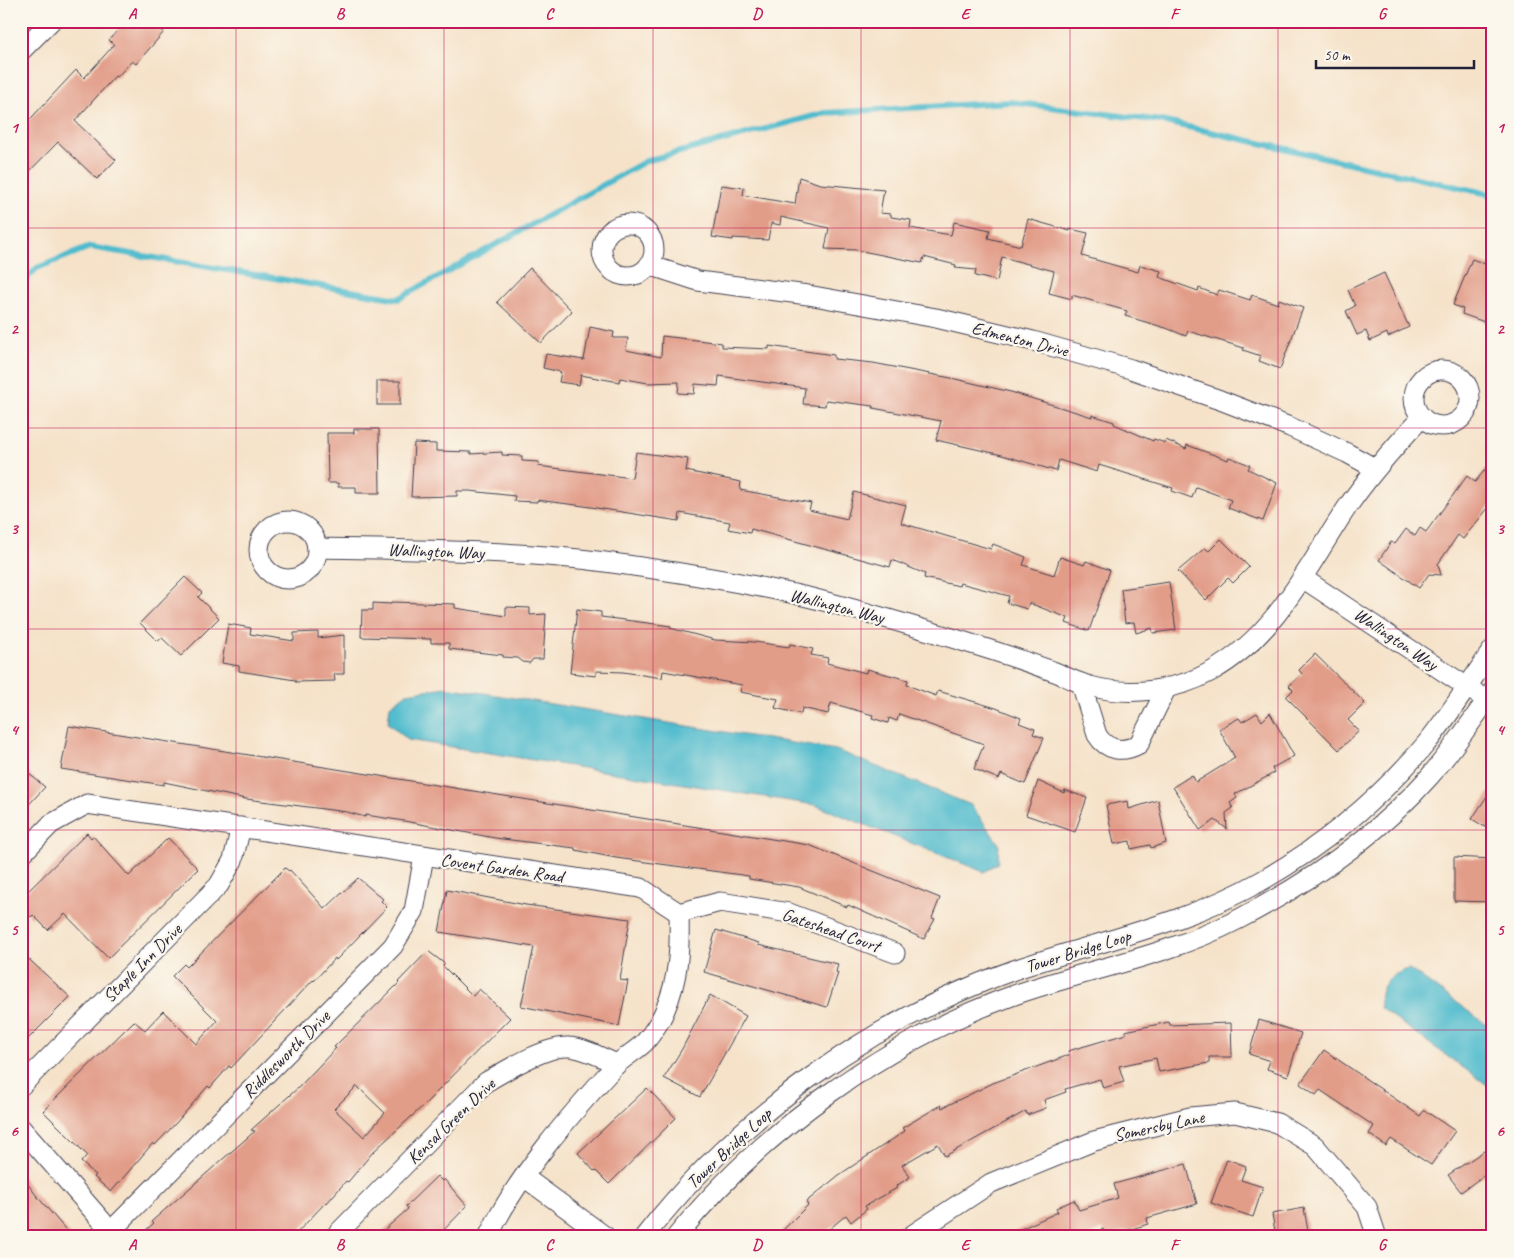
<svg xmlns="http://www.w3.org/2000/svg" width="1514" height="1258" font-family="Caveat,sans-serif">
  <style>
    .water { fill: #50bbcd; stroke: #396e84 }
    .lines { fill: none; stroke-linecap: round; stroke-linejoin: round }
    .stream { stroke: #50bbcd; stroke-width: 6 }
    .building { fill: #e29d89; fill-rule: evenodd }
    .minor-casing { stroke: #423f50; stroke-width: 21 }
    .minor { stroke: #fff; stroke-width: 19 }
    .grid { fill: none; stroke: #c2185b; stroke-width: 1; stroke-opacity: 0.55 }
    .labels { text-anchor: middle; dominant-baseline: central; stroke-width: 4.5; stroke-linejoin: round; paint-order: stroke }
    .street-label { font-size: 18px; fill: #22223b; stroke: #fbf7ec }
    .neatline { fill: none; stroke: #c2185b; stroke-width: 2 }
    .grid-label { font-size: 16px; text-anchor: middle; font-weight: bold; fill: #c2185b }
  </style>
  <rect width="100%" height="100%" fill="#fbf7ec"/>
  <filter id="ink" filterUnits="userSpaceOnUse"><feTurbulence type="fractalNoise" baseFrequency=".02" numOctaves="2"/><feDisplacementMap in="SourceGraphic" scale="10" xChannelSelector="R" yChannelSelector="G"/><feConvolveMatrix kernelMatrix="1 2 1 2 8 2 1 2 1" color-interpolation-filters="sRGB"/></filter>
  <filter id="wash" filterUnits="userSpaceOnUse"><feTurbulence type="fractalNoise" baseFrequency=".0096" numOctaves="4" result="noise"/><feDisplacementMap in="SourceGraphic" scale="20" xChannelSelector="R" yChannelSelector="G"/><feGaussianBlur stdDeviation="1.12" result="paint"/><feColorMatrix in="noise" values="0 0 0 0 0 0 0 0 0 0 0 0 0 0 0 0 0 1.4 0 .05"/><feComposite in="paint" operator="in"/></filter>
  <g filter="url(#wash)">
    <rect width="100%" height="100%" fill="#f5e2c9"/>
    <g class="water">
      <polygon points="446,687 836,750 971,805 999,844 998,863 984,872 815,805 408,740 388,723 390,706 407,693"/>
      <path d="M1409 969 1493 1029V1089L1380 1008C1379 986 1388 975 1409 969Z"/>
    </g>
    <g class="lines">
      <polyline class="stream" points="21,284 37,268 90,247 398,299 646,161 825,113 1010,102 1161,121 1493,195"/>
    </g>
    <g id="blocks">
      <g class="building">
        <polygon points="126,21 152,21 164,32 136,64 132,61 117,77 115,76 75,121 116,160 97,179 58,142 21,180 21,129 76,70 84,78 114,45 109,40"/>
        <polygon points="799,177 820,184 884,190 880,213 891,214 891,217 911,220 910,228 951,235 954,222 990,230 988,238 1021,246 1028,219 1070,231 1070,229 1088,233 1082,256 1138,272 1140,265 1161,271 1159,277 1198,291 1199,288 1217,295 1219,290 1250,300 1252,295 1278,304 1279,299 1303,308 1280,369 1259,361 1261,356 1243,350 1244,348 1188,331 1186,336 1166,328 1125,316 1127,311 1072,295 1072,299 1049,293 1054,271 1002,257 997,281 975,276 976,270 955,268 956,265 924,257 922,263 857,250 825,249 829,228 781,217 780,225 771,223 768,240 733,238 733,240 712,237 721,185 744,188 743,195 795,204"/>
        <polygon points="1472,259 1493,267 1493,325 1462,314 1463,309 1453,305"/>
        <polygon points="530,268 572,311 541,343 497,302"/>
        <polygon points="1384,273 1409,327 1388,337 1387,333 1370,341 1366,331 1357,335 1346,311 1355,306 1348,290"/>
        <polygon points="590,327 614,332 613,338 628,338 626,350 661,357 662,336 722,343 722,347 769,349 769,346 834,355 834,359 873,363 951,378 1011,392 1092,417 1092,415 1114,422 1114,424 1153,441 1154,439 1165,443 1166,440 1186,449 1187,445 1228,460 1229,457 1250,465 1248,469 1277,483 1263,521 1228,508 1231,500 1196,487 1192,498 1172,491 1173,488 1099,465 1097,472 1059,460 1056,471 1002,455 936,440 941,421 873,408 873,406 826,400 825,406 803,404 805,388 719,376 718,386 695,384 694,394 678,393 679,382 648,383 620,378 619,382 581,375 579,385 559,382 561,372 543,368 546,354 584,360"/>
        <rect x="377" y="381" width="23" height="24"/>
        <polygon points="354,429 379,429 380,493 356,493 356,487 338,487 338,483 328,483 327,433 354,433"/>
        <polygon points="414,443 436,444 436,451 471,452 471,454 502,452 502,455 522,456 522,461 539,462 538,466 632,478 636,452 688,459 686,471 741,482 740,490 811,503 809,510 847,519 854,492 906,505 901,523 991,549 993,544 1026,557 1023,565 1054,575 1060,557 1084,565 1086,561 1110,570 1089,631 1066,623 1068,618 1029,603 1027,609 1007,603 1009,596 960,583 959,586 924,578 925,574 892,560 890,567 751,529 750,533 728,529 730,522 680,513 679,521 584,506 537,500 537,502 514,501 515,496 470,491 457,491 457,496 411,497"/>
        <polygon points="1493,460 1493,502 1463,539 1458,535 1438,564 1441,575 1429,574 1419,588 1379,560 1391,542 1395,544 1406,529 1415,536 1420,528 1426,532 1467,476 1475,482"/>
        <polygon points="1221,539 1249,567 1233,583 1228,578 1206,600 1178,571 1205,548 1209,551"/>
        <polygon points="185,577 202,593 198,597 219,618 181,656 162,638 158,641 140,623"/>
        <polygon points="1169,582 1176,630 1153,633 1152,628 1136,633 1134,622 1125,623 1121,589"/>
        <polygon points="391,602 455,604 455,608 506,616 506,607 530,608 530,615 546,614 543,659 533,659 530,663 523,662 518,658 503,657 503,655 449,649 449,643 431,643 431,639 361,637 362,610 373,610 373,603 391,604"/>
        <polygon points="577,609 601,612 601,617 671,626 670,628 715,640 755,642 789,647 790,644 813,649 811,655 828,658 827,663 866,673 867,669 908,680 907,685 936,696 938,691 996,708 1021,718 1019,723 1035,729 1033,734 1044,738 1025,784 1001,774 999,779 974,769 984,744 899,714 897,721 889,718 888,723 872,718 873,715 831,703 828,714 802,708 801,714 775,708 778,699 740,692 742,685 663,671 662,678 623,672 596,671 596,676 570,673"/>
        <polygon points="228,624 251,628 250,634 294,641 294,633 318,632 318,638 344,635 344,674 334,674 335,681 295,682 295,680 239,671 239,666 222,663"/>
        <polygon points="1315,654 1365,703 1348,720 1359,731 1339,750 1286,697 1293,690 1289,686 1302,674 1299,670"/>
        <polygon points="1257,713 1262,721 1270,713 1294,756 1272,768 1274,773 1235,794 1237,798 1230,803 1233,808 1226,813 1227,829 1215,820 1200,830 1173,787 1192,775 1196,782 1235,758 1219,729 1239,718 1242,722"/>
        <polygon points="69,726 809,845 940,898 932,918 935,919 924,939 848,905 847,907 799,887 749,879 749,876 616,858 575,850 575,848 495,838 404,821 366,815 365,817 347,812 246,799 164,782 164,785 61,769"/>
        <polygon points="21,767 45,787 21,813"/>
        <polygon points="1038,781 1064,793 1065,790 1087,798 1075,832 1026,815"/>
        <polygon points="1493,787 1493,832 1472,819"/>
        <polygon points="1158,800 1166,843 1151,848 1150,845 1131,849 1130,841 1114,844 1106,805 1128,801 1129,809"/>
        <polygon points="87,833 91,838 93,836 129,876 168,838 198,869 108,958 65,914 48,930 33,915 31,917 21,904 21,898"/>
        <polygon points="1454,857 1493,859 1493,902 1454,901"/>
        <polygon points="285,868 289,871 290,870 325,909 358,878 383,899 381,901 387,907 336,960 335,958 314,981 313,980 231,1068 229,1066 210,1088 208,1086 176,1123 155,1145 153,1143 111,1192 94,1177 96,1175 81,1162 87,1155 43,1111 134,1021 145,1030 163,1011 196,1044 217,1021 172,976 184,964 187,967"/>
        <polygon points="447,890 526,905 630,919 620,980 628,981 619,1026 521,1006 534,947 439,932"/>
        <polygon points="716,930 759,943 758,945 838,964 836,972 838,973 827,1007 704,972"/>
        <path d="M428 951 445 964 443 966 473 996 479 989 510 1018 424 1105 373 1152 348 1182 346 1181 327 1203 326 1202 293 1237H138L154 1223 152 1221 255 1131 251 1130 299 1087 336 1048 334 1047 399 983 398 982ZM357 1086 385 1113 364 1137 334 1109Z"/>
        <polygon points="21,952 70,997 21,1046"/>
        <polygon points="710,995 746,1016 700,1097 664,1078 682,1049"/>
        <polygon points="1259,1020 1301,1033 1288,1076 1267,1069 1270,1061 1249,1054"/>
        <polygon points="1169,1022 1170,1025 1231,1023 1232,1057 1209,1057 1209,1063 1159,1072 1156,1058 1119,1066 1124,1082 1103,1088 1100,1079 1065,1089 1066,1092 1044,1100 1046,1108 1027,1115 1026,1111 945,1156 938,1144 902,1165 910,1177 896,1186 897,1188 865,1206 867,1209 851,1222 846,1215 820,1237 776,1237 808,1205 806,1202 839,1175 905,1131 902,1128 941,1105 942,1108 993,1083 1069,1055 1068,1051 1126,1034 1125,1031"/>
        <polygon points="1324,1050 1420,1116 1424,1110 1455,1131 1431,1165 1391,1139 1386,1146 1369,1134 1374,1126 1320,1090 1316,1095 1300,1084"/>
        <polygon points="647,1088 676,1118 609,1184 595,1170 594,1171 578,1153"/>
        <polygon points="1487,1149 1493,1158 1493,1169 1461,1192 1448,1175"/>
        <polygon points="1227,1159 1246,1166 1241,1180 1263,1187 1253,1217 1211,1203"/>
        <polygon points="1186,1164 1197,1204 1147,1218 1148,1224 1106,1237 1103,1229 1086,1237 1003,1237 1058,1212 1056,1208 1074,1200 1079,1210 1118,1198 1114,1184"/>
        <polygon points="21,1175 36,1195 72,1237 21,1237"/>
        <polygon points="437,1176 442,1181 444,1179 467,1206 437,1237 376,1237 408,1209 406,1206"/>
        <polygon points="1304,1208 1309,1237 1276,1237 1272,1214"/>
      </g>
    </g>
  </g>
  <g filter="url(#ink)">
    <use href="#blocks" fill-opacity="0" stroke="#423f50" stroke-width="1"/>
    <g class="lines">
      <g class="minor-casing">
        <g id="minor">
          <polyline points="21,51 51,21"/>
          <circle cx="628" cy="250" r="26"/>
          <polyline points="649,265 698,281 808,295 936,318 1033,341 1131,369 1220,400 1290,427 1347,453 1376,469"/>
          <circle cx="1442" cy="398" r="28"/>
          <circle cx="288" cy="550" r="29"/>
          <path d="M317 548C413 550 510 550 605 562 671 571 739 581 803 596 862 610 920 628 978 646 1004 654 1030 663 1055 672 1067 677 1078 683 1090 686 1129 697 1177 691 1212 671 1276 635 1307 568 1346 509 1368 476 1395 446 1422 417"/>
          <polyline points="1304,579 1476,693"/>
          <path d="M1081 683 1097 735C1107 751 1123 753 1139 744L1167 687"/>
          <polyline points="21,855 51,824 87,804 641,888 679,913"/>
          <polyline points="679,913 720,902 789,913 895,953"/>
          <polyline points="21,1086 219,885 233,860 241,827"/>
          <polyline points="21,1128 116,1237"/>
          <polyline points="524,1177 606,1237"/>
          <polyline points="111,1231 393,946 414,911 424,856"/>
          <path d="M338 1237 336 1235 486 1082C505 1071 547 1045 569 1047 585 1048 602 1058 617 1064"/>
          <path d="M488 1237C517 1176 570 1115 615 1066 624 1057 636 1051 645 1042 652 1034 661 1020 665 1010 679 978 680 947 679 913"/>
          <path d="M644 1237C738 1117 870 1021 1014 970 1098 941 1185 925 1263 880 1324 845 1380 798 1425 745 1450 715 1471 680 1493 649"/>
          <path d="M676 1237C761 1131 889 1039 1017 994 1089 969 1168 956 1237 920 1307 884 1377 836 1430 776 1453 749 1473 720 1493 691"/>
          <polyline points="909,1237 991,1183 1094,1141 1190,1117 1235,1113 1277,1123 1315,1146 1367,1207 1377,1237"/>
        </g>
      </g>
      <use href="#minor" class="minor"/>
    </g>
  </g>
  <path class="grid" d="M236 21V1237M444 21V1237M653 21V1237M861 21V1237M1070 21V1237M1278 21V1237M21 228H1493M21 428H1493M21 629H1493M21 830H1493M21 1030H1493"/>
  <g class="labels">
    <g class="street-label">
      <text transform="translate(1020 339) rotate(14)">Edmenton Drive</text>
      <text transform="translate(436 551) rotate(2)">Wallington Way</text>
      <text transform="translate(837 606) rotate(14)">Wallington Way</text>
      <text transform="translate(1396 639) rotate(34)">Wallington Way</text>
      <text transform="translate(502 868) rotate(8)">Covent Garden Road</text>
      <text transform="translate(831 930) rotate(19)">Gateshead Court</text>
      <text transform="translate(1078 951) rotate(-17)">Tower Bridge Loop</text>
      <text transform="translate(142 963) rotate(-45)">Staple Inn Drive</text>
      <text transform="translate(286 1054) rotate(-45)">Riddlesworth Drive</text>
      <text transform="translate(451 1121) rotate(-44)">Kensal Green Drive</text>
      <text transform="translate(1159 1126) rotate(-12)">Somersby Lane</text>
      <text transform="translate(729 1148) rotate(-43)">Tower Bridge Loop</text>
    </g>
  </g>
  <rect width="1514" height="1258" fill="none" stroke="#fbf7ec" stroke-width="55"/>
  <path d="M1316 60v8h158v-8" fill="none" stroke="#22223b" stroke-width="2.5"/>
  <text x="1324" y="60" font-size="15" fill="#22223b" stroke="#fbf7ec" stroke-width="4" paint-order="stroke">50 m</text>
  <rect x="28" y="28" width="1458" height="1202" class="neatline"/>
  <g class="grid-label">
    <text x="132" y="19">A</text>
    <text x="340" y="19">B</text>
    <text x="549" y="19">C</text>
    <text x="757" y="19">D</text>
    <text x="965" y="19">E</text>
    <text x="1174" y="19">F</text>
    <text x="1382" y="19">G</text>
    <text x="14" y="133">1</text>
    <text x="1500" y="133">1</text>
    <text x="14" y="334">2</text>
    <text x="1500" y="334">2</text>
    <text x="14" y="534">3</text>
    <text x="1500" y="534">3</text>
    <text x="14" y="735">4</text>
    <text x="1500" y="735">4</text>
    <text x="14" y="935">5</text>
    <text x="1500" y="935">5</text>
    <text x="14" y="1136">6</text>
    <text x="1500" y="1136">6</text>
    <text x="132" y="1250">A</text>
    <text x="340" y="1250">B</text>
    <text x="549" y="1250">C</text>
    <text x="757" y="1250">D</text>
    <text x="965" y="1250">E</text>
    <text x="1174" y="1250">F</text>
    <text x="1382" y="1250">G</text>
  </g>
</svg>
